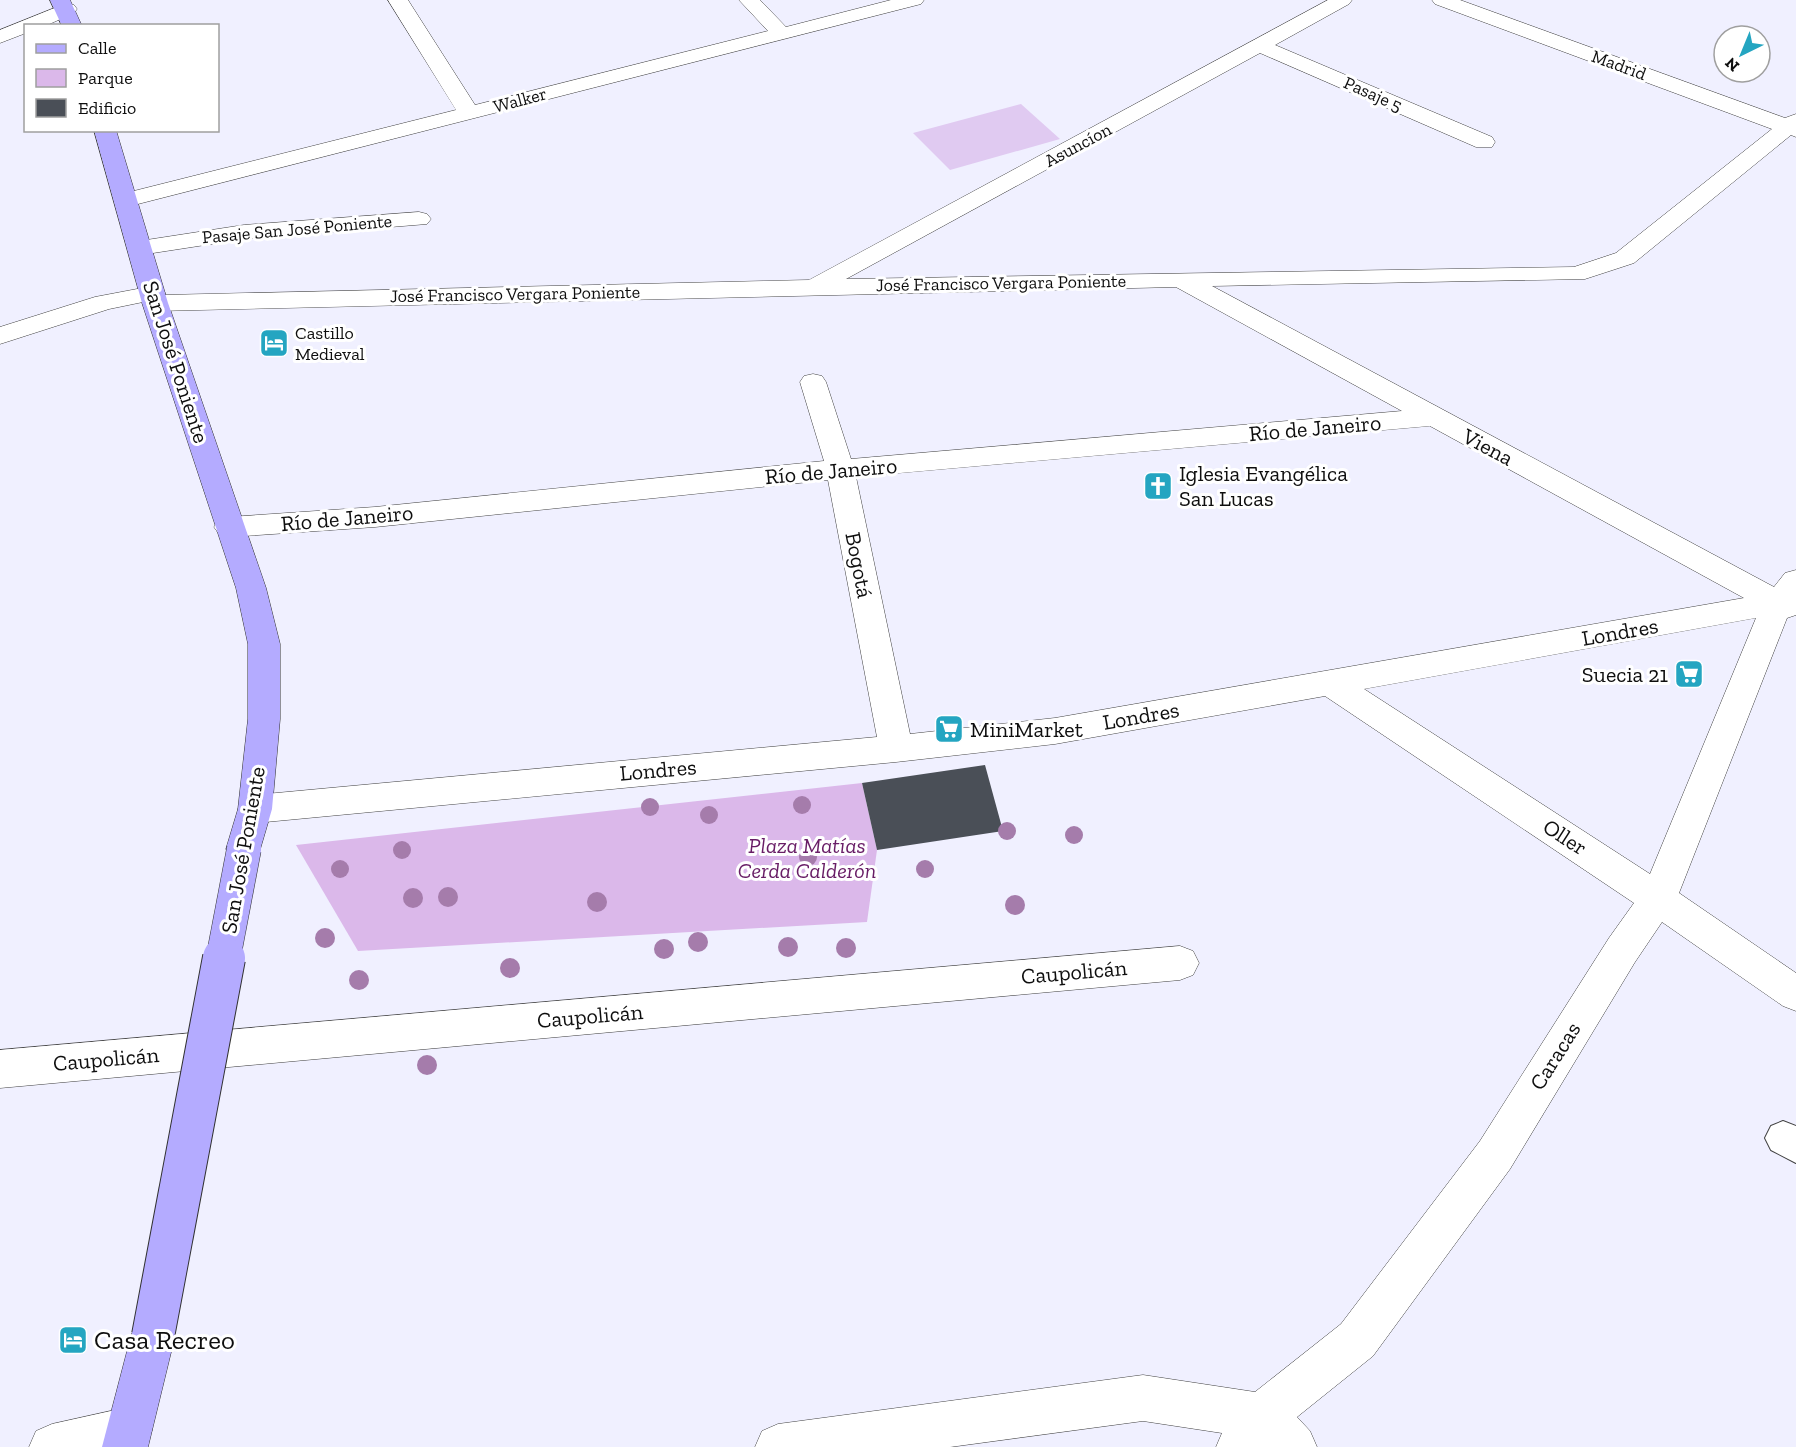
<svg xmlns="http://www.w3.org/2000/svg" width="1796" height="1447" font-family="'Zilla Slab',serif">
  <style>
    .green { fill: #dbb8ea }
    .pitch { fill: #e0caf1 }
    .building { fill: #4a4f57 }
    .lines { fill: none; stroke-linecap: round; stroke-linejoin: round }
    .lane-casing { stroke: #414141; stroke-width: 2 }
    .street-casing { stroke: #414141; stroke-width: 1 }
    .secondary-casing { stroke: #303030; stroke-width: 1 }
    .lane { fill: #fff; fill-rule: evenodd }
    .street { fill: #fff; fill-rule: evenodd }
    .secondary { fill: #b4abff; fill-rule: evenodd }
    .secondary-bridge-far1-casing { stroke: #303030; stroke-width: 35; stroke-linecap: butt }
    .secondary-bridge-casing { stroke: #303030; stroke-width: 44; stroke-linecap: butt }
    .secondary-bridge-far1 { stroke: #b4abff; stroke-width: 34 }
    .secondary-bridge { stroke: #b4abff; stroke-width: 42 }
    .tree { fill: #a57cab }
    .labels { text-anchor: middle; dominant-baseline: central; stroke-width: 6; stroke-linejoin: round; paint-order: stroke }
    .far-street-label { font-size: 18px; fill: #0e0e0e; stroke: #fff }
    .far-poi-label { font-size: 18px; fill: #0e0e0e; stroke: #fff; text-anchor: start }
    .street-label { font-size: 22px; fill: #0e0e0e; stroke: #fff }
    .poi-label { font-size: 22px; fill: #0e0e0e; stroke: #fff; text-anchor: start }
    .park-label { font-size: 22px; font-style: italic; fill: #681d66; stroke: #fff }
    .near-poi-label { font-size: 27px; fill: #0e0e0e; stroke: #fff; text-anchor: start }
  </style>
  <rect width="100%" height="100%" fill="#f0f0ff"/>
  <polygon class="green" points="862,783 877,850 867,922 358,951 296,845"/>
  <polygon class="pitch" points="1021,104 1060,139 950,170 913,133"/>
  <polygon class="building" points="985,765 1003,831 877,850 862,783"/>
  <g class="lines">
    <g class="lane-casing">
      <polygon id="lane" points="1783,1121 1796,1126 1796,1163 1771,1150 1765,1138 1771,1126"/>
    </g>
    <g class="street-casing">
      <g id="street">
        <polygon points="388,0 408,0 475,105 768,31 739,0 760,0 786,27 891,0 924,0 921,4 134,205 118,205 114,200 118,195 456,110"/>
        <path d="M1328 0H1352L1349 4 1275 45 1492 137 1495 142 1492 147H1476L1260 53 846 279 1574 267 1616 253 1772 129 1435 4 1432 0H1460L1785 118 1796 114V137L1791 135 1634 263 1585 279 1212 286 1774 587 1785 573 1796 570V615L1787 618 1679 893 1796 973V1011L1783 1006 1662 922 1635 962 1510 1169 1373 1356 1297 1417 1310 1431 1317 1447H1216L1222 1433 1143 1421 950 1447H755L762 1431 778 1424 1143 1375 1255 1392 1341 1324 1480 1141 1609 938 1634 903 1325 696 1055 744 896 762 255 823 243 819 238 809 243 799 255 795 877 737 828 480 375 527 229 537 219 534 214 527 219 520 229 517 375 507 824 461 800 382 804 376 813 374 822 376 826 382 851 459 1402 411 1176 287 155 311 146 308 143 302 109 309 0 344V327L95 297 153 286 162 288 165 293 164 295 809 280ZM1430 426 1744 598 1055 718 910 734 856 477ZM1756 618 1650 874 1364 689Z"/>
        <polygon points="67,3 74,5 77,9 74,13 45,26 26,26 26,33 0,43 0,30"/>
        <polygon points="419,212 427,214 431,219 427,224 244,239 140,255 132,253 128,248 132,243 140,241 244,225"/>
        <polygon points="1180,946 1193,951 1199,963 1193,975 1180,980 0,1088 0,1050"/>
        <polygon points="129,1407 145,1414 152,1430 144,1447 29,1447 36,1431 52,1424"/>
      </g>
    </g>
    <g class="secondary-casing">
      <g id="secondary">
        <polygon points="50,0 70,0 82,26 62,26"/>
        <polygon points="94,130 116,130 168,303 266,588 280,644 280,719 272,809 257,860 244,864 231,860 226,849 238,809 248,719 248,644 236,588 142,303"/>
        <polygon points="153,1314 169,1320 175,1336 148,1447 102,1447 131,1336 137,1320"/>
      </g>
    </g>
    <use href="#lane" class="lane"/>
    <use href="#street" class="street"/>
    <use href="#secondary" class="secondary"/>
    <g class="secondary-bridge-far1-casing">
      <polyline id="secondary-bridge-far1" points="223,959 244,849"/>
    </g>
    <g class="secondary-bridge-casing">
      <polyline id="secondary-bridge" points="153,1336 224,958"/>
    </g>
    <use href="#secondary-bridge-far1" class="secondary-bridge-far1"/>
    <use href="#secondary-bridge" class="secondary-bridge"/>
  </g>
  <g class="tree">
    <circle cx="802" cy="805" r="9"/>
    <circle cx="650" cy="807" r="9"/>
    <circle cx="709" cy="815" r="9"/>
    <circle cx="1007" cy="831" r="9"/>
    <circle cx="1074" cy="835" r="9"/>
    <circle cx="402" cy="850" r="9"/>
    <circle cx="808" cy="857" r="9"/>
    <circle cx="340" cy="869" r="9"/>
    <circle cx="925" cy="869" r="9"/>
    <circle cx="448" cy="897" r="10"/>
    <circle cx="413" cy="898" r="10"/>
    <circle cx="597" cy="902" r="10"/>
    <circle cx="1015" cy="905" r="10"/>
    <circle cx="325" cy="938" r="10"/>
    <circle cx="698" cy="942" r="10"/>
    <circle cx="788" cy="947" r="10"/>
    <circle cx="846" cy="948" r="10"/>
    <circle cx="664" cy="949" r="10"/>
    <circle cx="510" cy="968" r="10"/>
    <circle cx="359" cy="980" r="10"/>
    <circle cx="427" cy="1065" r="10"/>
  </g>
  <defs>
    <g id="hotel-square" transform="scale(1.5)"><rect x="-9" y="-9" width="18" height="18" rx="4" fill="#24a5c1" stroke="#fff"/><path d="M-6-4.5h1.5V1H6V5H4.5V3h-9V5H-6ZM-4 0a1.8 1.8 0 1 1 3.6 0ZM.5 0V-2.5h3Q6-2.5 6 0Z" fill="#fff"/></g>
    <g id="church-square" transform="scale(1.5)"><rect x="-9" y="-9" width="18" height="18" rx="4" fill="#24a5c1" stroke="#fff"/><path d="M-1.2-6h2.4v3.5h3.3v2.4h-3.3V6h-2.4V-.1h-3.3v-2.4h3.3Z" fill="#fff"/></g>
    <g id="supermarket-square" transform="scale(1.5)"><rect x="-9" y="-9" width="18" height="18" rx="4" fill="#24a5c1" stroke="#fff"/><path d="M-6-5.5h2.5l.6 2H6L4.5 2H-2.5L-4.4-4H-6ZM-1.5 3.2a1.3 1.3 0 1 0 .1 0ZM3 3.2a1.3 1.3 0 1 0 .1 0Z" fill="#fff"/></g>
  </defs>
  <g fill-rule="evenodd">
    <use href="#hotel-square" x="274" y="343"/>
    <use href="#church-square" x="1158" y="486"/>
    <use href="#supermarket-square" x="1689" y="674"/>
    <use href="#supermarket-square" x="949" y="729"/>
    <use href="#hotel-square" x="73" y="1340"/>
  </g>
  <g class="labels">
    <g class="far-street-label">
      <text transform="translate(1619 65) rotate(20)">Madrid</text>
      <text transform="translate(1373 94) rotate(24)">Pasaje 5</text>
      <text transform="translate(520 100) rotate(-15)">Walker</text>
      <text transform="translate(1078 145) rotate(-28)">Asuncíon</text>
      <text transform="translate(297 229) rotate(-5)">Pasaje San José Poniente</text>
      <text transform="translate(1001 283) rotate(-1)">José Francisco Vergara Poniente</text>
      <text transform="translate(515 294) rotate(-1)">José Francisco Vergara Poniente</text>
    </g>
    <g class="far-poi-label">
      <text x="295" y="333">Castillo<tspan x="295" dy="21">Medieval</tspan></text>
    </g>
    <g class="street-label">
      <text transform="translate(176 362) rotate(72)">San José Poniente</text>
      <text transform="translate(1315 428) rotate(-5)">Río de Janeiro</text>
      <text transform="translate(1488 447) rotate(28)">Viena</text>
      <text transform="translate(831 471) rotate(-5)">Río de Janeiro</text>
      <text transform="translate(347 518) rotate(-5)">Río de Janeiro</text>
      <text transform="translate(859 565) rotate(79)">Bogotá</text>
      <text transform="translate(1620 632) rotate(-10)">Londres</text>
      <text transform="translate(1141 716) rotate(-10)">Londres</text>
      <text transform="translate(658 770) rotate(-5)">Londres</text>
      <text transform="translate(1565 837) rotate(33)">Oller</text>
      <text transform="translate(243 850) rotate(-80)">San José Poniente</text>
      <text transform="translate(1074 972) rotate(-5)">Caupolicán</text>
      <text transform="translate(590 1016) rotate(-5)">Caupolicán</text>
      <text transform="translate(1555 1056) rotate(-58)">Caracas</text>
      <text transform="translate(106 1059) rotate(-5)">Caupolicán</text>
    </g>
    <g class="poi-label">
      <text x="1179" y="473">Iglesia Evangélica<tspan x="1179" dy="25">San Lucas</tspan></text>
      <text x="1668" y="674" text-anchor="end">Suecia 21</text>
      <text x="970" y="729">MiniMarket</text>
    </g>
    <g class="park-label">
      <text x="807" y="845">Plaza Matías<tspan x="807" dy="25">Cerda Calderón</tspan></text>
    </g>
    <g class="near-poi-label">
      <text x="94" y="1340">Casa Recreo</text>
    </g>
  </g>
  <rect x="24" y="24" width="195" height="108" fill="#ffffff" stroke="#9f9f9f" stroke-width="1.5"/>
  <rect x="36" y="44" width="30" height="9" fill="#b4abff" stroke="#9f9f9f" stroke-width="1.5"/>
  <text x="78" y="54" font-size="18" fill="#0e0e0e">Calle</text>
  <rect x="36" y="69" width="30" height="18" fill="#dbb8ea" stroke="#9f9f9f" stroke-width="1.5"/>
  <text x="78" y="84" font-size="18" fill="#0e0e0e">Parque</text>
  <rect x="36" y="99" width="30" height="18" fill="#4a4f57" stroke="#9f9f9f" stroke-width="1.5"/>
  <text x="78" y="114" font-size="18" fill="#0e0e0e">Edificio</text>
  <g transform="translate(1742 54) rotate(223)"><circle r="28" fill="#ffffff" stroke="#9f9f9f" stroke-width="1.5"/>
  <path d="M0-4.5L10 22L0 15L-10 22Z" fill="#24a5c1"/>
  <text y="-9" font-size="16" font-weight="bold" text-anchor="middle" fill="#0e0e0e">N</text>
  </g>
</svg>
